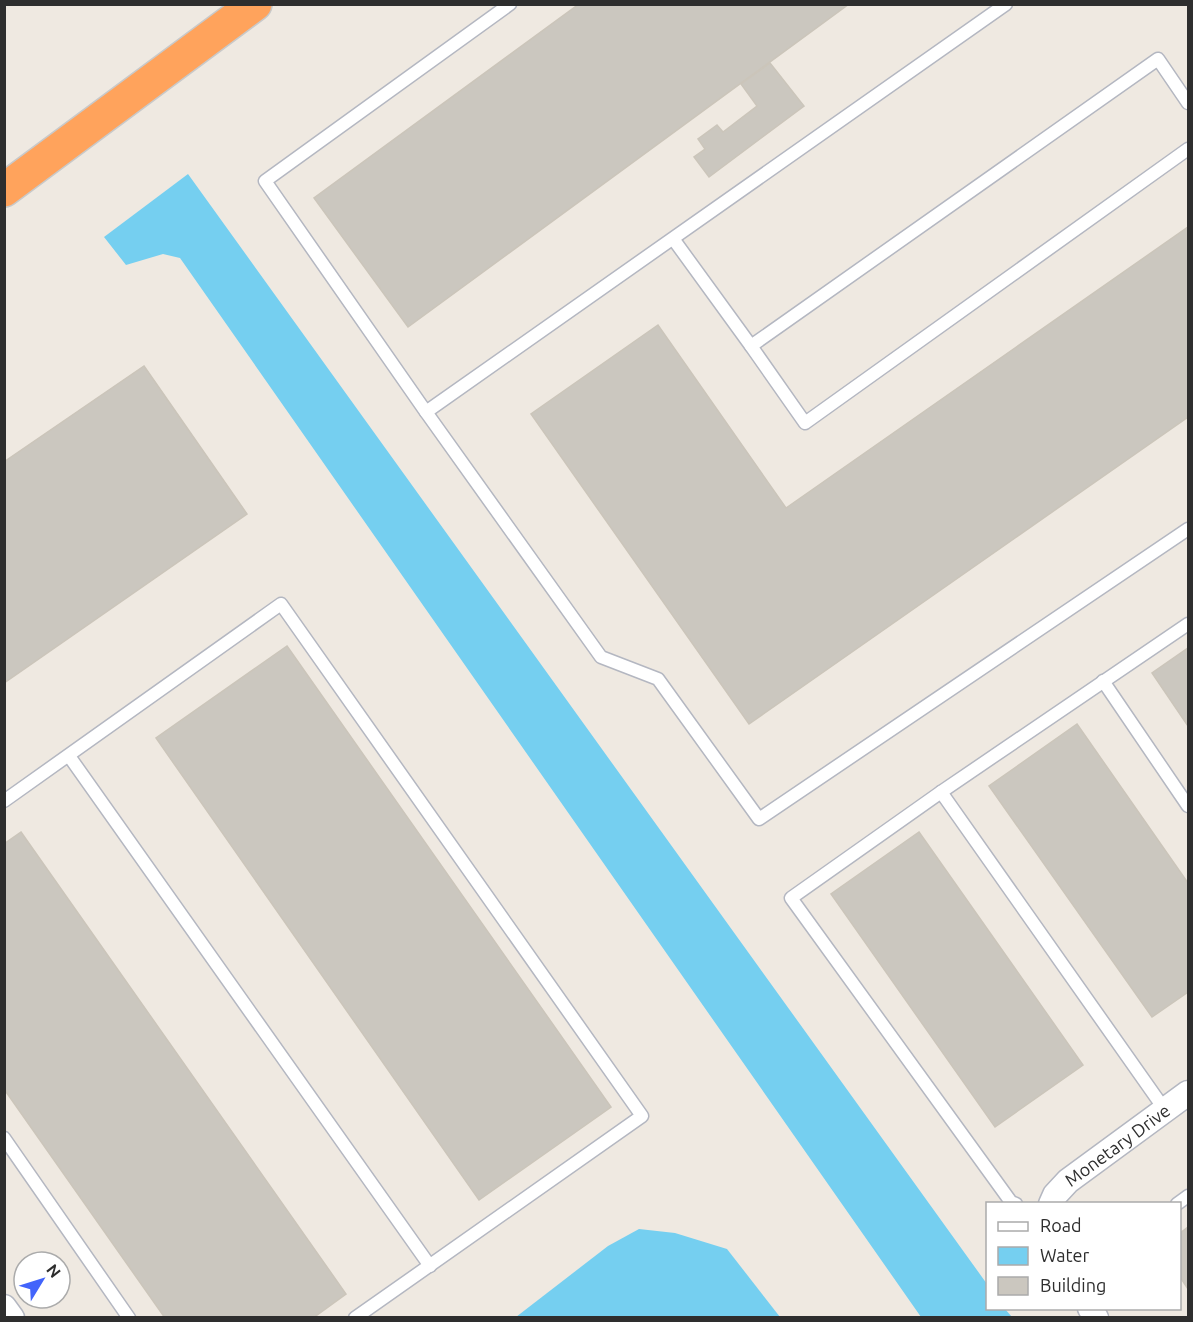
<svg xmlns="http://www.w3.org/2000/svg" width="1193" height="1322" font-family="Ubuntu,sans-serif">
  <style>
    .water { fill: #75cff0 }
    .building { fill: #cbc7bf; stroke: #cbc5ba; stroke-width: 1.5 }
    .lines { fill: none; stroke-linecap: round; stroke-linejoin: round }
    .service-casing { stroke: #b4b7c1; stroke-width: 15 }
    .minor-casing { stroke: #b4b7c1; stroke-width: 27 }
    .motorway-casing { stroke: #c9c9c9; stroke-width: 36 }
    .service { stroke: #fff; stroke-width: 12 }
    .minor { stroke: #fff; stroke-width: 24 }
    .motorway { stroke: #ffa35c; stroke-width: 33 }
    .labels { text-anchor: middle; dominant-baseline: central; stroke-width: 4.5; stroke-linejoin: round; paint-order: stroke }
    .street-label { font-size: 18px; fill: #2e2e2e; stroke: #fff }
  </style>
  <rect width="100%" height="100%" fill="#efe9e1"/>
  <g class="water">
    <polygon points="188,174 987,1284 988,1308 1005,1309 1012,1317 921,1317 180,258 163,254 126,265 104,237"/>
    <polygon points="639,1229 675,1233 727,1249 780,1317 516,1317 608,1246"/>
  </g>
  <g class="building">
    <polygon points="579,4 849,4 408,327 314,198"/>
    <polygon points="770,63 804,106 709,177 694,157 705,149 698,139 717,125 723,132 757,106 741,84"/>
    <polygon points="1188,227 1188,417 749,724 531,414 658,325 786,508"/>
    <polygon points="144,366 247,514 4,683 4,462"/>
    <polygon points="287,646 611,1107 479,1200 156,738"/>
    <polygon points="1188,648 1188,726 1152,673"/>
    <polygon points="1077,724 1188,883 1188,992 1152,1017 989,786"/>
    <polygon points="21,832 346,1294 313,1318 165,1318 4,1089 4,844"/>
    <polygon points="919,832 1083,1065 995,1127 831,894"/>
    <polygon points="1188,1227 1188,1289 1180,1277 1180,1233"/>
  </g>
  <g class="lines">
    <g class="service-casing">
      <g id="service">
        <polyline points="510,4 265,181 426,412 1006,4"/>
        <polyline points="674,240 751,346 1158,59 1188,103"/>
        <polyline points="751,346 805,423 1188,149"/>
        <polyline points="426,412 601,657 658,679 759,819 1188,529"/>
        <polyline points="1103,681 1188,806"/>
        <polyline points="69,756 430,1266"/>
        <polyline points="941,792 1165,1110"/>
        <polyline points="4,801 281,604 642,1116 355,1318"/>
        <polyline points="4,1138 129,1318"/>
        <polyline points="1016,1204 1011,1202 791,898 941,792 1188,624"/>
        <polyline points="1177,1204 1188,1196"/>
      </g>
    </g>
    <g class="minor-casing">
      <g id="minor">
        <path id="s1" d="M1051 1204 1055 1195 1068 1181 1188 1093"/>
        <polyline points="4,1307 12,1318"/>
        <polyline points="1090,1308 1096,1318"/>
      </g>
    </g>
    <g class="motorway-casing">
      <polyline id="motorway" points="4,190 255,4"/>
    </g>
    <use href="#service" class="service"/>
    <use href="#minor" class="minor"/>
    <use href="#motorway" class="motorway"/>
  </g>
  <g class="labels">
    <g class="street-label">
      <text stroke="none"><textPath href="#s1" startOffset="90">Monetary Drive</textPath></text>
    </g>
  </g>
  <rect width="1193" height="1322" fill="none" stroke="#2e2e2e" stroke-width="12"/>
  <rect x="986" y="1202" width="195" height="108" fill="#ffffff" stroke="#ababab" stroke-width="1.5"/>
  <rect x="998" y="1222" width="30" height="9" fill="#ffffff" stroke="#ababab" stroke-width="1.5"/>
  <text x="1040" y="1232" font-size="18" fill="#2e2e2e">Road</text>
  <rect x="998" y="1247" width="30" height="18" fill="#75cff0" stroke="#ababab" stroke-width="1.5"/>
  <text x="1040" y="1262" font-size="18" fill="#2e2e2e">Water</text>
  <rect x="998" y="1277" width="30" height="18" fill="#cbc7bf" stroke="#ababab" stroke-width="1.5"/>
  <text x="1040" y="1292" font-size="18" fill="#2e2e2e">Building</text>
  <g transform="translate(42 1280) rotate(52)"><circle r="28" fill="#ffffff" stroke="#ababab" stroke-width="1.5"/>
  <path d="M0-4.5L10 22L0 15L-10 22Z" fill="#4264fb"/>
  <text y="-9" font-size="16" font-weight="bold" text-anchor="middle" fill="#2e2e2e">N</text>
  </g>
</svg>
